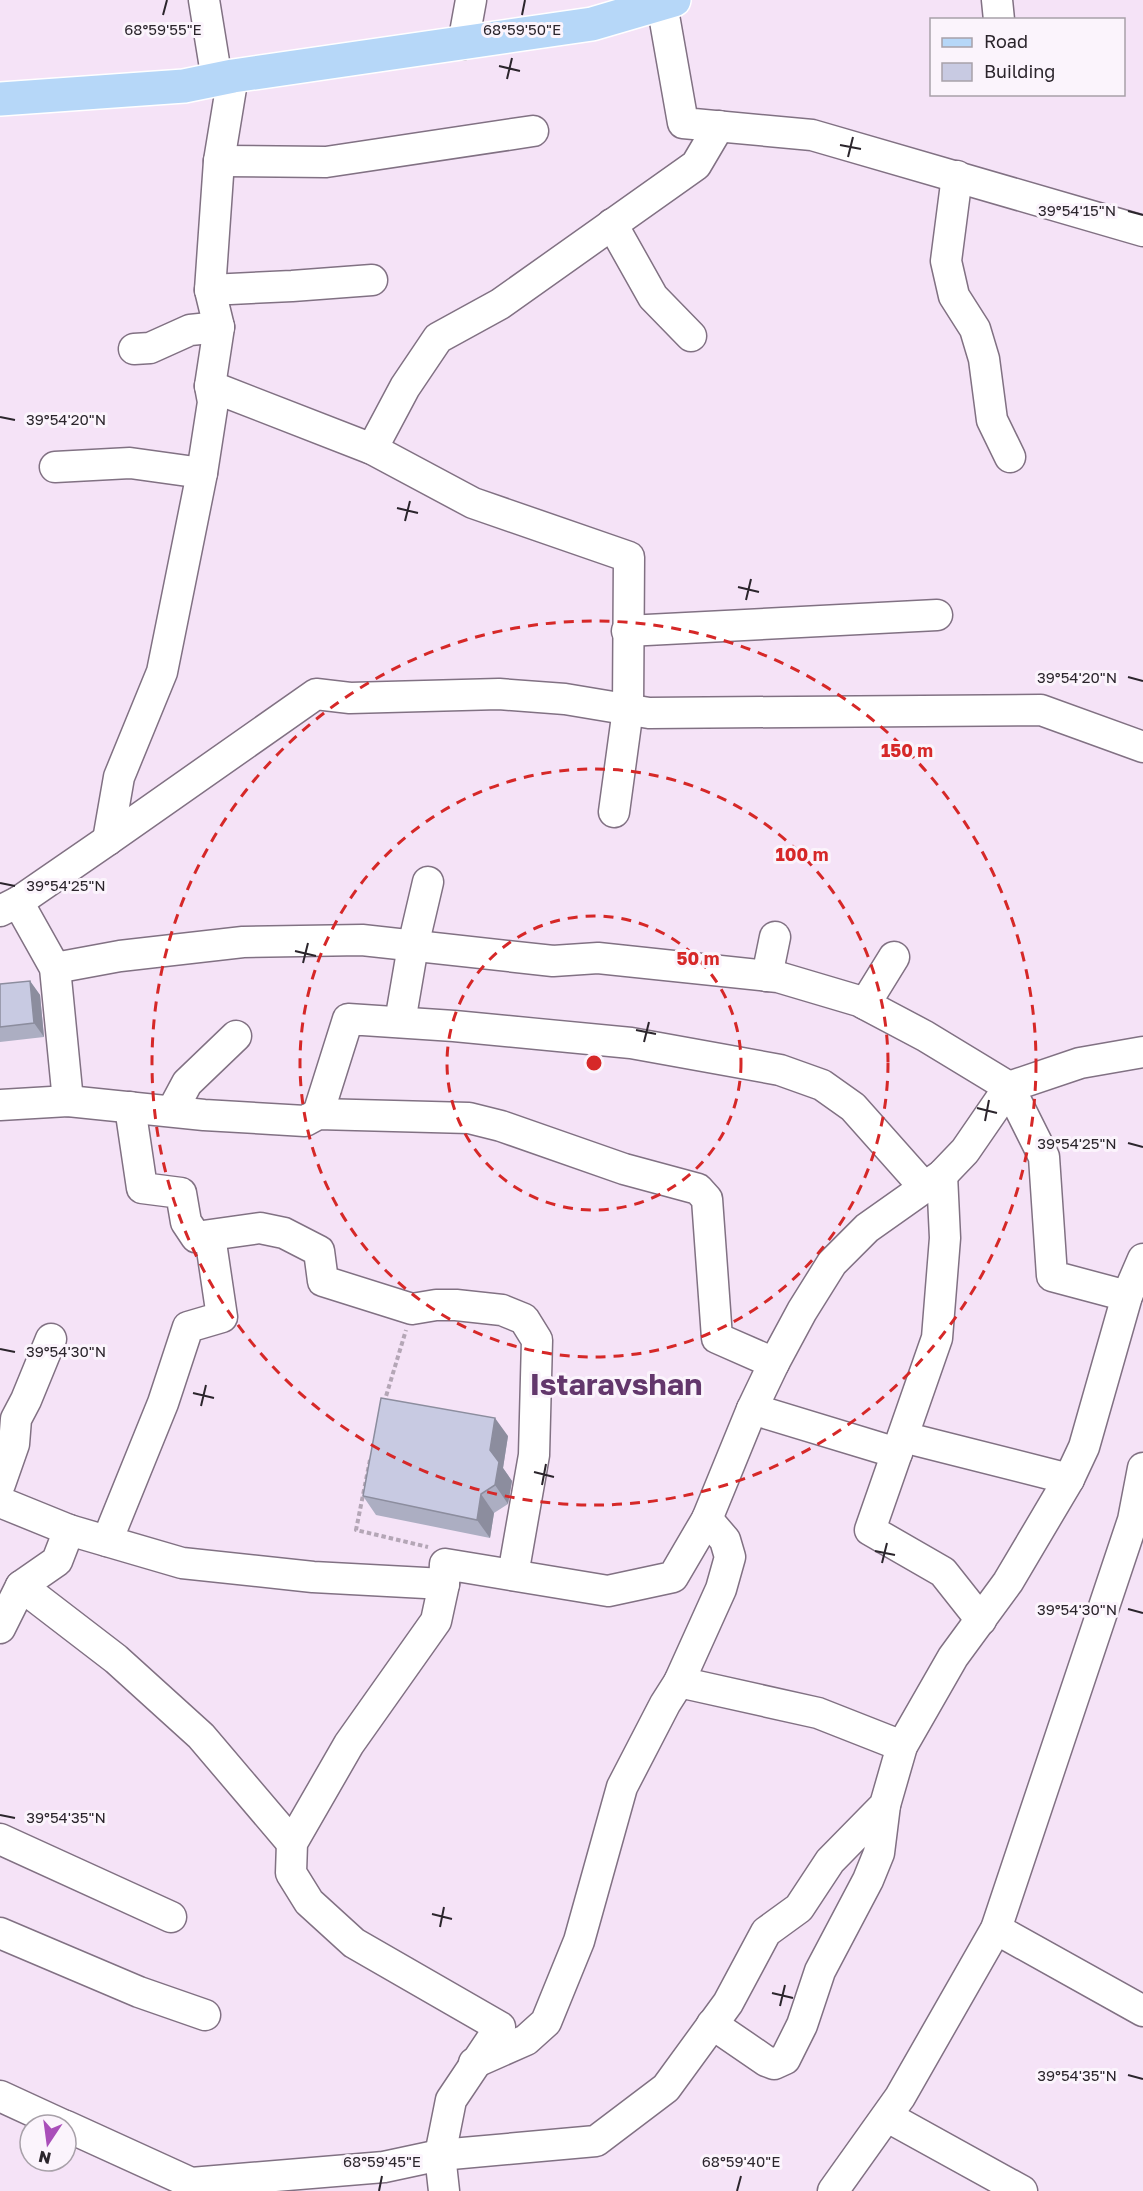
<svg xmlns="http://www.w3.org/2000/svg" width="1143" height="2191" font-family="'Golos Text',sans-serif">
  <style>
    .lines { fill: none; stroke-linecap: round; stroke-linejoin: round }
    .minor-casing { stroke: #817183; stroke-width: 33 }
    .major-casing { stroke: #fff; stroke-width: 36 }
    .path { stroke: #b4a6b6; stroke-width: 4; stroke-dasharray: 4.5 3; stroke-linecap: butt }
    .minor { stroke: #fff; stroke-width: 30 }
    .major { stroke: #b6d7f8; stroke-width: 33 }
    .wall { fill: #acaec2 }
    .shaded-wall { fill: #8c8d9e }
    .building { fill: #c8cae2; stroke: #8c8d9e; stroke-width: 1.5 }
    .ticks { fill: none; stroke: #2b252c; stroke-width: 2 }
    .ring { fill: none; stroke: #d62828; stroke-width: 3; stroke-dasharray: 10 8 }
    .labels { text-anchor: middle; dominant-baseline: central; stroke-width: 6; stroke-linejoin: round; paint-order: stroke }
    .town-label { font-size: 30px; font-weight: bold; fill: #63376c; stroke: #fbf4fc }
    .ticks-label { font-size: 15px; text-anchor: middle; fill: #2b252c; stroke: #fbf4fc; stroke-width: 6; stroke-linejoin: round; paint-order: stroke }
    .centre { fill: #d62828; stroke: #fbf4fc; stroke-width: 3 }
    .ring-label { font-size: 18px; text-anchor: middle; font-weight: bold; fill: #d62828; stroke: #fbf4fc; stroke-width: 6; stroke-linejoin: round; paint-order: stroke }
  </style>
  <rect width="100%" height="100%" fill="#f5e3f7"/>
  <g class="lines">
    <g class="minor-casing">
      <g id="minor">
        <polyline points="204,0 217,80"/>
        <polyline points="997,0 999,20"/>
        <polyline points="662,4 683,123 812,135 1143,231"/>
        <polyline points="463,44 471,0"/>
        <polyline points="219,161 326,162 533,131"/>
        <polyline points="957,176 946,261 954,296 975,329 984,359 992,420 1010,457"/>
        <polyline points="612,224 653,297 691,336"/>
        <polyline points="210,290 292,286 372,280"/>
        <polyline points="134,349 150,348 190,330 219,327"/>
        <polyline points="210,386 372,449 473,503 629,557 628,709 614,812"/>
        <polyline points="372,449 405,387 438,338 500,304 696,165 719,126"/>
        <polyline points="55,467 130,463 202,473"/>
        <polyline points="627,631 937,615"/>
        <polyline points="108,840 119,777 162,672 202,473 213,402 210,386 219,327 210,290 219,161 233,76"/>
        <polyline points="18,902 55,968 68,1101"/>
        <polyline points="0,911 18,902 108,840 316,694 350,698 499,694 565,699 649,713 1041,710 1143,747"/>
        <polyline points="55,968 120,956 243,942 362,940 553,961 598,958 778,977 859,1001 925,1036 1009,1087 1044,1157 1052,1276 1127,1296"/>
        <polyline points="767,976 775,937"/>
        <polyline points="865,1004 894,957"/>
        <polyline points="400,1022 413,946 428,882"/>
        <polyline points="0,1105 68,1101 204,1115 305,1121 318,1114 469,1118 501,1126 624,1169 698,1189 707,1199 717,1338 774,1363"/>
        <polyline points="130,1107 142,1188 181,1193 186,1222 196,1237 260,1228 284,1233 319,1251 323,1281 412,1309 436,1305 456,1305 502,1310 524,1319 537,1340 534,1455 513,1575"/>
        <polyline points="172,1111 187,1083 236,1036"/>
        <polyline points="318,1114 348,1019 454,1026 631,1043 780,1070 822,1085 853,1107 925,1188"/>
        <polyline points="942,1175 945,1238 937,1338 870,1530 943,1572 981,1620"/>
        <polyline points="752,1409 897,1453"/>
        <polyline points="903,1437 1069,1479"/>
        <polyline points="0,1484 14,1444 16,1419 26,1400 51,1339"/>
        <polyline points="0,1502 69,1530 182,1563 313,1577 444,1584"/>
        <polyline points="107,1541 163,1403 188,1327 222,1317 210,1236"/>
        <polyline points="21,1586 116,1659 201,1736 292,1843"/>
        <polyline points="0,1628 21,1586 57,1561 69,1530"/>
        <polyline points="679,1682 818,1713 902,1746"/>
        <polyline points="0,1839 171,1917"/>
        <polyline points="996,1929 1143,2011"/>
        <polyline points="0,1933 139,1992 205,2015"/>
        <polyline points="712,2024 766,2061 774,2064 785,2059 802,2025 820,1971 868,1880 879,1853 885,1805"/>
        <polyline points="474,2063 526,2040 546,2022 579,1941 622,1787 665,1704 679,1682 721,1589 730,1557 725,1540 707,1519"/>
        <polyline points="0,2096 63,2125"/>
        <polyline points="888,2117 1022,2191"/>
        <polyline points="66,2126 191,2183 384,2167 440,2155 596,2141 666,2088 728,2003 766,1932 799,1908 830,1861 885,1805 902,1746 953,1657 1008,1582 1069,1479 1084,1447 1127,1296 1143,1259"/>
        <polyline points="444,2191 440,2155 451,2100 500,2027 354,1943 309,1902 291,1873 292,1843 349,1744 436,1621 444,1584 445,1564 608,1591 673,1577 707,1519 752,1409 774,1363 802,1311 832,1263 867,1228 942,1175 965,1151 1009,1087 1080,1063 1143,1052"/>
        <polyline points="833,2191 900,2097 996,1929 1133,1520 1143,1468"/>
      </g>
    </g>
    <g class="major-casing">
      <polyline id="major" points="0,99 184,86 233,76 592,24 674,0"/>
    </g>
    <g class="path">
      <polyline points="384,1403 406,1330"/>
      <polyline points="370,1460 356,1530 428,1547"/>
    </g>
    <use href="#minor" class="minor"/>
    <use href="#major" class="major"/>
  </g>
  <g class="wall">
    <polygon points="30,981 40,995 44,1037 0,1042 0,984"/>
    <polygon points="508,1436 503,1468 512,1481 508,1504 494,1513 490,1538 376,1515 363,1496"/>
  </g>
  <g class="shaded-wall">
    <polygon points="30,981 40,995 44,1037 34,1023"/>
    <polygon points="495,1418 508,1436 503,1468 512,1481 508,1504 495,1485 490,1450"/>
    <polygon points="481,1494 494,1513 490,1538 477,1520"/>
  </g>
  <g class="building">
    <polygon points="30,981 34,1023 0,1027 0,984"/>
    <polygon points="381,1398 495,1418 490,1450 499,1462 495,1485 481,1494 477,1520 363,1496"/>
  </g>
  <path class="ticks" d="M163 15 167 0M522 15 525 0M499 66 520 71M507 79 512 58M840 145 861 149M848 157 853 137M1128 211 1143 215M0 417 15 420M397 508 418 513M405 521 410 501M738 587 759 592M746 600 751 579M1128 677 1143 681M0 883 15 886M295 951 316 956M303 963 308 943M636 1030 656 1034M644 1042 649 1022M977 1108 997 1113M985 1121 989 1100M1128 1143 1143 1147M0 1349 15 1352M193 1393 214 1398M201 1406 206 1385M534 1472 554 1477M542 1485 546 1464M875 1551 895 1555M882 1563 887 1543M1128 1609 1143 1613M0 1815 15 1818M432 1914 452 1919M440 1927 444 1907M772 1993 793 1998M780 2006 785 1985M1128 2075 1143 2079M379 2191 382 2176M737 2191 741 2176"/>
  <g class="ring">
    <circle cx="594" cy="1063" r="147"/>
    <circle cx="594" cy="1063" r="294"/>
    <circle cx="594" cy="1063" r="442"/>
  </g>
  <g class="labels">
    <g class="town-label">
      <text x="616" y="1384">Istaravshan</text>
    </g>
  </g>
  <g class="ticks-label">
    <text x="163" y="35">68°59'55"E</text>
    <text x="522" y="35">68°59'50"E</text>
    <text x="1077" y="216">39°54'15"N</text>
    <text x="66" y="425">39°54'20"N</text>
    <text x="1077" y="683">39°54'20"N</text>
    <text x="66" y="891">39°54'25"N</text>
    <text x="1077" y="1149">39°54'25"N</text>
    <text x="66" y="1357">39°54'30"N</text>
    <text x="1077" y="1615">39°54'30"N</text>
    <text x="66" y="1823">39°54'35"N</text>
    <text x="1077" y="2081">39°54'35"N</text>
    <text x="382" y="2167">68°59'45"E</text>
    <text x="741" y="2167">68°59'40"E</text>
  </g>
  <circle cx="594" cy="1063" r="9" class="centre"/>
  <g class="ring-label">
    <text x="907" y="757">150 m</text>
    <text x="802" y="861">100 m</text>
    <text x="698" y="965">50 m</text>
  </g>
  <rect x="930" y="18" width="195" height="78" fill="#fbf4fc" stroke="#a8a1a9" stroke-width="1.5"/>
  <rect x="942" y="38" width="30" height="9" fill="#b6d7f8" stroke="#a8a1a9" stroke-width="1.5"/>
  <text x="984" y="48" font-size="18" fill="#2b252c">Road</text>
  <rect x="942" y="63" width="30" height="18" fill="#c8cae2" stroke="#a8a1a9" stroke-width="1.5"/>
  <text x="984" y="78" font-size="18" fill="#2b252c">Building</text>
  <g transform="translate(48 2143) rotate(193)"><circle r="28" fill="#fbf4fc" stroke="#a8a1a9" stroke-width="1.5"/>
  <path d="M0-4.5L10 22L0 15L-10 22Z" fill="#a94eb9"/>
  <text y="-9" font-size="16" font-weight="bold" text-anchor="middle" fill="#2b252c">N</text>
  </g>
</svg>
